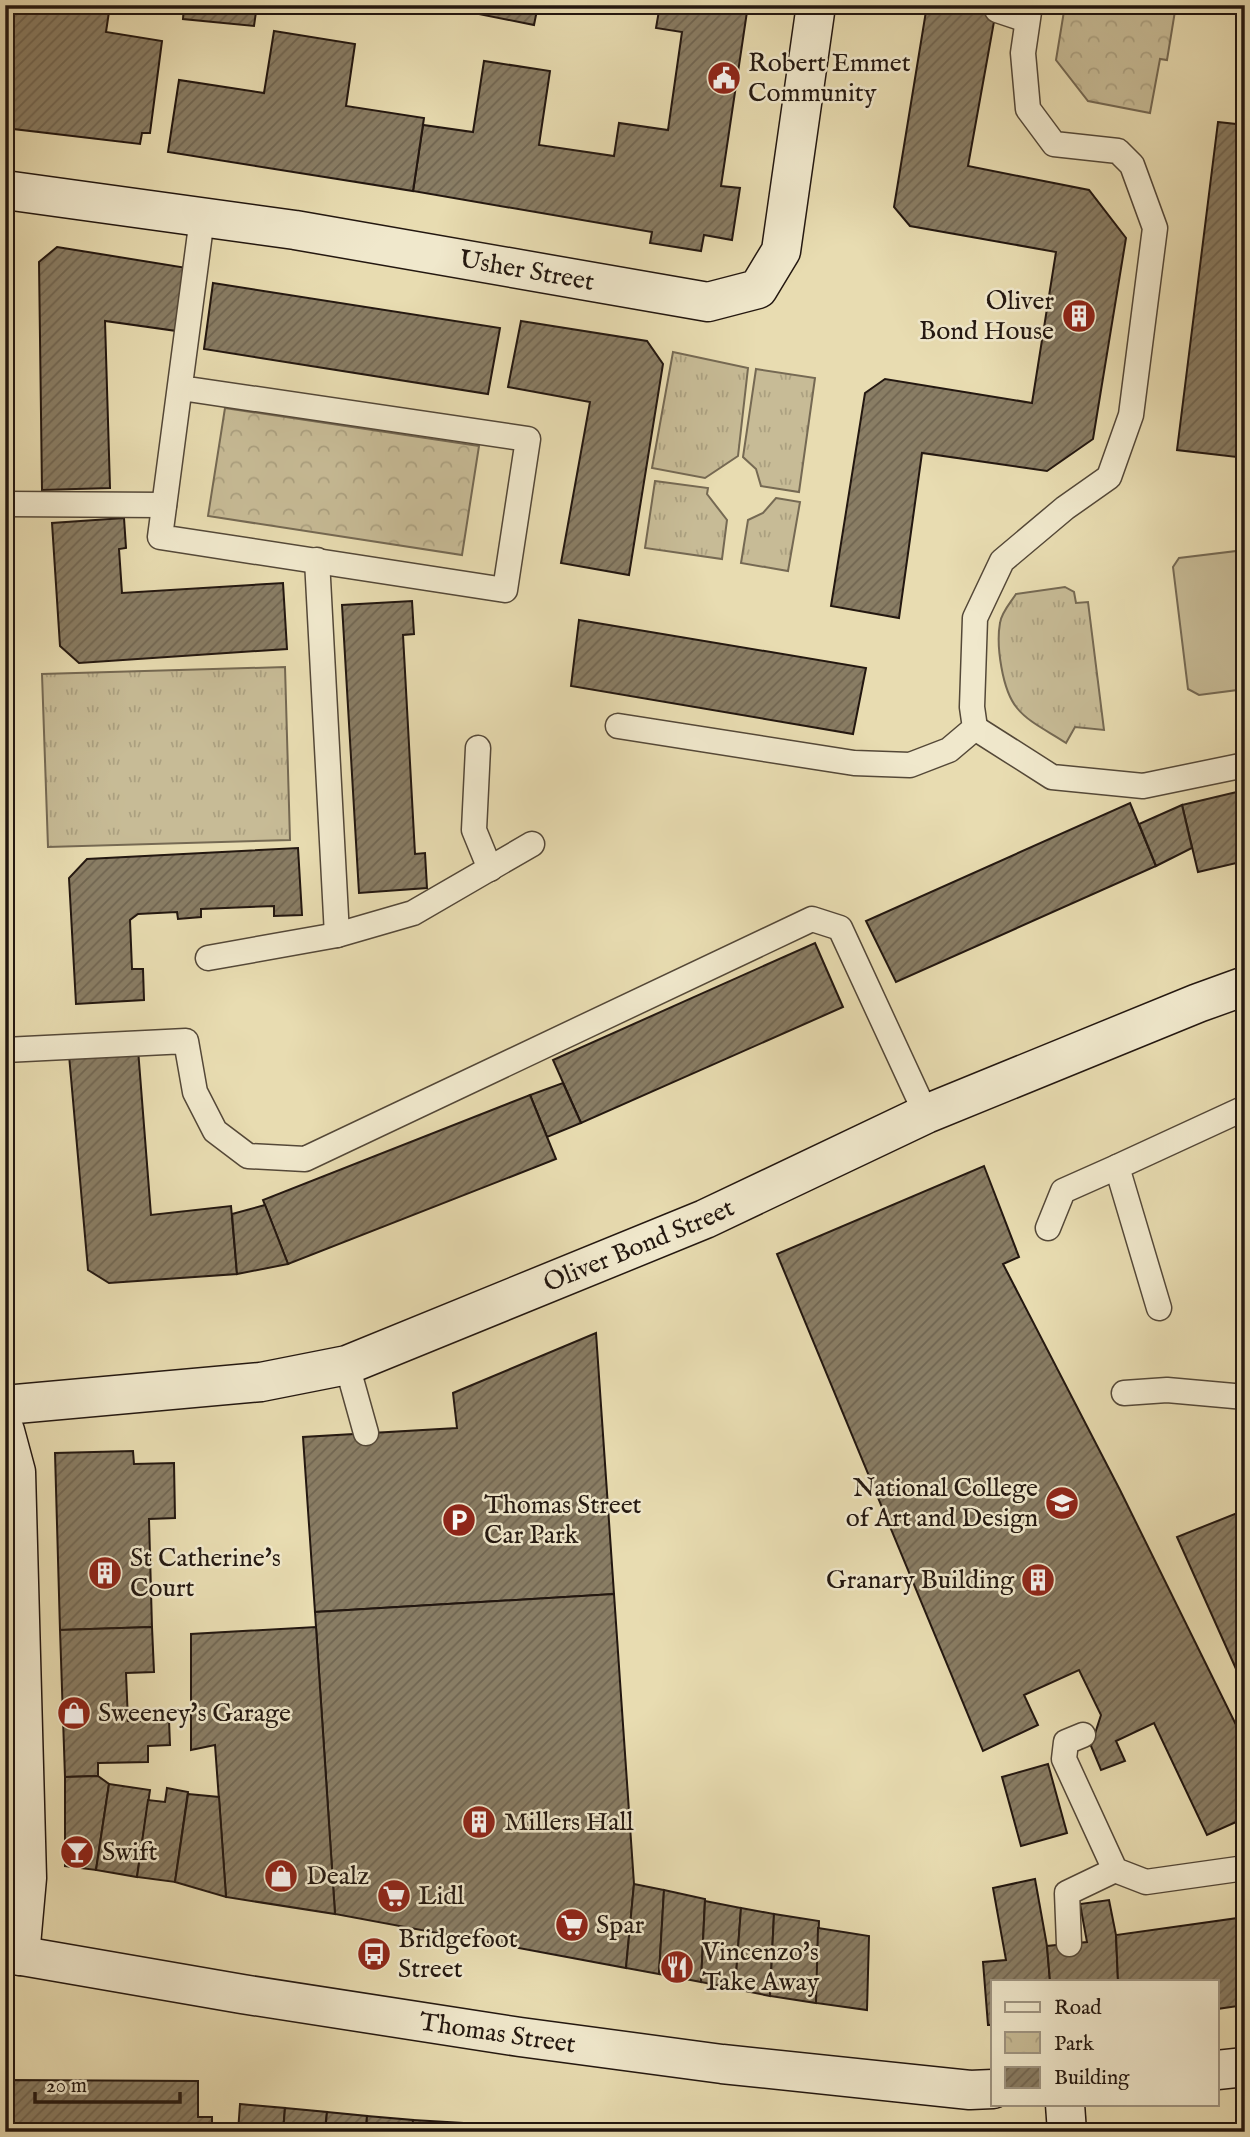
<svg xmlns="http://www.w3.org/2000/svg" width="1250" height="2137" font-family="'IM FELL English',serif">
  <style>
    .grass { fill: url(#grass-tufts); stroke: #756953; stroke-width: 2 }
    .park { fill: url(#park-crowns); stroke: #756953; stroke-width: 2 }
    .garden { fill: #c7bb96; stroke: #756953; stroke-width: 2 }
    .building { fill: url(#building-hatch); stroke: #231710; stroke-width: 2 }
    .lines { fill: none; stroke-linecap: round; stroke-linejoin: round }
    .lane-casing { stroke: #544838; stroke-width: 27 }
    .secondary-casing { stroke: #231710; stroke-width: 41 }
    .lane { stroke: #f0e8cc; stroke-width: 24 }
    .secondary { stroke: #f0e8cc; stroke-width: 38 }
    .labels { text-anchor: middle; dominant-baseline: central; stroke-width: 5; stroke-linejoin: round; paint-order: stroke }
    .poi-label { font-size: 26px; fill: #231710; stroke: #f0e8cc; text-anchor: start }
    .street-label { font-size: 26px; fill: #231710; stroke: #f0e8cc }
  </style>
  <defs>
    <pattern id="grass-tufts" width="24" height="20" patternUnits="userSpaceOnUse" patternTransform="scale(1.75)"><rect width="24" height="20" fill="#c7bb96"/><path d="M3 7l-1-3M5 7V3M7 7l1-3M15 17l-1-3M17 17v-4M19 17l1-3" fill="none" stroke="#aba080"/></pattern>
    <pattern id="park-crowns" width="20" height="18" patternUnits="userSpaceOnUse" patternTransform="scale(1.75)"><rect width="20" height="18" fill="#c7bb96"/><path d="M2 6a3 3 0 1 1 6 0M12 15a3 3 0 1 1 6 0" fill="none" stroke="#aba080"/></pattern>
    <pattern id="building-hatch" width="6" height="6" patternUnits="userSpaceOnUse" patternTransform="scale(1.75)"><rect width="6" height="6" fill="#897d64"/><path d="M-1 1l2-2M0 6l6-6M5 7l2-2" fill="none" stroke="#706551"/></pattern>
  </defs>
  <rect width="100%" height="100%" fill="#e8dcb1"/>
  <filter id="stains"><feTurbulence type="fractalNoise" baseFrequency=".00286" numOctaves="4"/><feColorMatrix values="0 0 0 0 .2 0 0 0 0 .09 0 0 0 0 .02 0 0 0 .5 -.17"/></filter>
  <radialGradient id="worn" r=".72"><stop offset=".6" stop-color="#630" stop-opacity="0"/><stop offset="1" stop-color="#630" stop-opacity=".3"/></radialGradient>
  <g class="grass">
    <polygon points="673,352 748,368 738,456 705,478 652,468"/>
    <polygon points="756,369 815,378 799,492 761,486 756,469 743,457"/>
    <polygon points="655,481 708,488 707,494 727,520 722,559 645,548"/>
    <polygon points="776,498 800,502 788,571 741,563 748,520 763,513"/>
    <path d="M1065 587 1074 592 1076 603 1088 602 1104 730 1075 727 1066 743C1050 732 1029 723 1017 708 1002 690 996 645 1000 623 1001 613 1011 602 1016 594Z"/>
    <polygon points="285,667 290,840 48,847 42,674"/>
  </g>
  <g class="park">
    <polygon points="1065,5 1176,5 1167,60 1160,59 1150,113 1088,101 1056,60"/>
    <polygon points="225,408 479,446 462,555 208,516"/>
  </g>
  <polygon class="garden" points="1245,550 1245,689 1199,695 1188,689 1173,567 1179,558"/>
  <g class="building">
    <polygon points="5,5 110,5 106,32 162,41 150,133 142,133 140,144 5,128"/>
    <polygon points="184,5 257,5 254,26 183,19"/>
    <polygon points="434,5 538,5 534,25"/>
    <polygon points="660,5 748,5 721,186 740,188 732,240 704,235 701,251 650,243 652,232 413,191 423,125 473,132 484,61 550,71 539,145 614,156 619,123 668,130 682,32 656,28"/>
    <polygon points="927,5 997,5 968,166 1089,190 1126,238 1093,439 1047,471 922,453 899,618 831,606 865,393 885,379 1032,403 1056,252 910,226 894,207"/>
    <polygon points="274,31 355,44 346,106 424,118 413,191 168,152 179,80 264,93"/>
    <polygon points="1218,122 1245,125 1245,458 1177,450"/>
    <polygon points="57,247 193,269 184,332 105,321 110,488 42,490 39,262"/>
    <polygon points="213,283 500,328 488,394 204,349"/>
    <polygon points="521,321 647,341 663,364 629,575 561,563 590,402 508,387"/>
    <polygon points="124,518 126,548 119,549 122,593 283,583 287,649 79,663 60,646 52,523"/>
    <polygon points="412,601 414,634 403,635 415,854 425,853 427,888 359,893 342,605"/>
    <polygon points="579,620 866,668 853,734 571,686"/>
    <polygon points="1245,790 1245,861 1198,872 1182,805"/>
    <polygon points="1130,803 1156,866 896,982 866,921"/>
    <polygon points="1182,805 1192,848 1156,866 1139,824"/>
    <polygon points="298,848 302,915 274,916 274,906 201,909 201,917 178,919 177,912 138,914 130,920 132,969 143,969 144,1000 76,1004 69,878 87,859"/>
    <polygon points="815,943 843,1007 581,1123 553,1060"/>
    <polygon points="138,1049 151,1215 231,1206 237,1274 109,1283 88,1270 69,1055"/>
    <polygon points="563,1083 581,1123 547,1137 530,1095"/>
    <polygon points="530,1095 556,1159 288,1264 263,1200"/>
    <polygon points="984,1166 1019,1257 1003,1264 1120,1490 1245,1743 1245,1818 1207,1835 1154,1723 1116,1741 1125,1761 1101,1770 1091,1746 1101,1715 1079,1670 1024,1695 1038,1725 983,1751 777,1254"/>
    <polygon points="265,1205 288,1264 237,1274 232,1214"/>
    <polygon points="596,1333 614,1594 315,1612 303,1437 457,1428 453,1393"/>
    <polygon points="133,1451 134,1464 174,1463 175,1518 149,1519 152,1627 60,1630 55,1453"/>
    <polygon points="1245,1510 1245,1689 1177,1537"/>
    <polygon points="614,1594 634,1884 626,1968 335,1914 315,1612"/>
    <polygon points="152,1627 154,1672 126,1673 128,1721 169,1720 170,1745 148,1746 148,1762 98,1763 98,1776 65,1777 60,1630"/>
    <polygon points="316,1627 335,1914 226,1897 215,1745 191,1750 191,1634"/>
    <polygon points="1048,1764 1067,1833 1021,1846 1002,1777"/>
    <polygon points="98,1776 109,1784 96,1870 65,1866 65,1777"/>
    <polygon points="109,1784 150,1790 137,1877 96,1870"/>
    <polygon points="167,1788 188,1792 175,1882 137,1877 148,1800 165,1802"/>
    <polygon points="188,1794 219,1797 226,1897 175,1882"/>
    <polygon points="1035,1879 1047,1946 1050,1981 993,1981 993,2025 988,2025 983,1962 1006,1960 993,1888"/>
    <polygon points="634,1884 664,1890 659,1974 626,1968"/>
    <polygon points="664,1890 705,1899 701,1982 659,1974"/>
    <polygon points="1109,1900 1116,1935 1118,1981 1050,1981 1047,1946 1087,1942 1080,1904"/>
    <polygon points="705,1901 741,1908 735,1989 701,1982"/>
    <polygon points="741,1908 774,1914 770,1996 735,1989"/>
    <polygon points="774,1914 819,1921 816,2003 770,1996"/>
    <polygon points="1245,1917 1245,2005 1217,2009 1217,1981 1118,1981 1116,1935"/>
    <polygon points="818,1928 869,1936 867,2010 816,2003"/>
    <polygon points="5,2080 198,2081 198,2117 212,2117 212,2132 5,2132"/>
    <polygon points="240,2104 285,2108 283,2132 238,2132"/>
    <polygon points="285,2108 327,2112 325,2132 283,2132"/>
    <polygon points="327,2112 367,2116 366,2132 325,2132"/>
    <polygon points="367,2116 413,2120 412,2132 366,2132"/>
    <polygon points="413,2120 463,2123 463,2132 412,2132"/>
    <polygon points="463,2123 547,2131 548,2132 463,2132"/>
  </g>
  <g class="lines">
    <g class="lane-casing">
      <g id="lane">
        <polyline points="997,10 1027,20"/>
        <polyline points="181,388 528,439 505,590 160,537 202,218"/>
        <polyline points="5,504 164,505"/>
        <polyline points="317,560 337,935"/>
        <polyline points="618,726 854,763 910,765 949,750 975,728 972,707 975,618 1002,561 1065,508 1109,477 1131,415 1155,228 1132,165 1118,151 1054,144 1028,109 1023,53 1030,5"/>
        <polyline points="975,728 1052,777 1143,786 1245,765"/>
        <polyline points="478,748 474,830 490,869"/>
        <polyline points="208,958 337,935 413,913 532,844"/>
        <polyline points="5,1050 186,1041 195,1092 215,1131 248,1156 305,1159 812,919 840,928 926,1114"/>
        <polyline points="1048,1228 1063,1191 1117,1167"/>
        <polyline points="1159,1308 1117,1167 1245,1108"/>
        <polyline points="347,1365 366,1433"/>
        <polyline points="1124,1393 1167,1390 1245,1397"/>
        <polyline points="1083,1735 1066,1742 1064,1759 1115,1870 1146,1882 1245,1868"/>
        <polyline points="1069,1944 1067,1893 1115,1870"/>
      </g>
    </g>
    <g class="secondary-casing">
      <g id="secondary">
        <path id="s1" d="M5 190 295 230 708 302 758 289 781 251 816 5"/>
        <path id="s2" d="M5 1405 261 1382 347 1365 705 1219 926 1114 1198 1003 1245 986"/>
        <polyline points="5,1431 16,1472 26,1841 27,1878 20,1956"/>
        <path id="s3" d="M5 1953 242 1994 520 2037 722 2064 970 2090 993 2089"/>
        <polyline points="1217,2070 1245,2067"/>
        <polyline points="1065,2104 1067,2132"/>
      </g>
    </g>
    <use href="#lane" class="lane"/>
    <use href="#secondary" class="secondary"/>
  </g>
  <defs>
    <g id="civic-disc" transform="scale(1.75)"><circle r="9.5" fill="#8f2418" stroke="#f0e8cc"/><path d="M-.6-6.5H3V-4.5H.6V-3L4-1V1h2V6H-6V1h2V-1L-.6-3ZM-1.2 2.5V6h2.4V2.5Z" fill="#fff"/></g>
    <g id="building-disc" transform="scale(1.75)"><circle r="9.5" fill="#8f2418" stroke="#f0e8cc"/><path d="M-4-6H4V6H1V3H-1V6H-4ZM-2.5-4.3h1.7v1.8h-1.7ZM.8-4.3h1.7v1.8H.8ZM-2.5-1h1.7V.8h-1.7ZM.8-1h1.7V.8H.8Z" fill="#fff"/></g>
    <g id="university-disc" transform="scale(1.75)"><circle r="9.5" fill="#8f2418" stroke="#f0e8cc"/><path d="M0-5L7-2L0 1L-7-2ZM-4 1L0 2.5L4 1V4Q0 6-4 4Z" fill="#fff"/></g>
    <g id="parking-disc" transform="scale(1.75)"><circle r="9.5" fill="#8f2418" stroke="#f0e8cc"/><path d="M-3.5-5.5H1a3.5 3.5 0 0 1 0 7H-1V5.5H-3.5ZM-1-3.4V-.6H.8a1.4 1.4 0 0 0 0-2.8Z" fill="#fff"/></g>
    <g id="shop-disc" transform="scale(1.75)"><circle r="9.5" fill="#8f2418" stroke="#f0e8cc"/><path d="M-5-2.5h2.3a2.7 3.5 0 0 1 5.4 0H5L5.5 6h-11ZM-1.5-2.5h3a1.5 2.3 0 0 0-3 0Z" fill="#fff"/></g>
    <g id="bar-disc" transform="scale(1.75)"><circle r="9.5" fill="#8f2418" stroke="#f0e8cc"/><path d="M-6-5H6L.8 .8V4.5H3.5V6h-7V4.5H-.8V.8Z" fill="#fff"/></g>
    <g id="supermarket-disc" transform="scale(1.75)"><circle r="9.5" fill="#8f2418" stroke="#f0e8cc"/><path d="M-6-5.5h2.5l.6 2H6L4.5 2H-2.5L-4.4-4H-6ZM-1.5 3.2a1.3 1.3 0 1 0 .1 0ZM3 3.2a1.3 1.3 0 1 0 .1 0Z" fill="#fff"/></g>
    <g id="bus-disc" transform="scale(1.75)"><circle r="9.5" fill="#8f2418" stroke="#f0e8cc"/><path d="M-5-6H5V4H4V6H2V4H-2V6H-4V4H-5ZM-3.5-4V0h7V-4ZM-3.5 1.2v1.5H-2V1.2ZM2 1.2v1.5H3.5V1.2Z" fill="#fff"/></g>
    <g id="restaurant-disc" transform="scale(1.75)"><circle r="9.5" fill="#8f2418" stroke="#f0e8cc"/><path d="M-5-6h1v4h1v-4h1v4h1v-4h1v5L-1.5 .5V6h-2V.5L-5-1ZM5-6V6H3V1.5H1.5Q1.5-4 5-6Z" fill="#fff"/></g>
  </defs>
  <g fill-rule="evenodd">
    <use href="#civic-disc" x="724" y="78"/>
    <use href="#building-disc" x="1079" y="316"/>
    <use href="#university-disc" x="1062" y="1503"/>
    <use href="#parking-disc" x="459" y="1520"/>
    <use href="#building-disc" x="105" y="1573"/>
    <use href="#building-disc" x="1038" y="1580"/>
    <use href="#shop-disc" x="74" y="1713"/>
    <use href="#building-disc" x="479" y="1822"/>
    <use href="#bar-disc" x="77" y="1852"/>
    <use href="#shop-disc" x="281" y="1876"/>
    <use href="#supermarket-disc" x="394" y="1896"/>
    <use href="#supermarket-disc" x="572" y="1925"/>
    <use href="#bus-disc" x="374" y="1954"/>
    <use href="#restaurant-disc" x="677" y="1967"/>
  </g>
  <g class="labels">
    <g class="poi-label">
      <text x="748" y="63">Robert Emmet<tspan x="748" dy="30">Community</tspan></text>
      <text x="1054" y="301" text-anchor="end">Oliver<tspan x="1054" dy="30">Bond House</tspan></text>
      <text x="1038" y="1488" text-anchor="end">National College<tspan x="1038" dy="30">of Art and Design</tspan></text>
      <text x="484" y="1505">Thomas Street<tspan x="484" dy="30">Car Park</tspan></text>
      <text x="130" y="1558">St Catherine's<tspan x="130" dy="30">Court</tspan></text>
      <text x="1014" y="1580" text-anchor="end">Granary Building</text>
      <text x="98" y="1713">Sweeney's Garage</text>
      <text x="504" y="1822">Millers Hall</text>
      <text x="102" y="1852">Swift</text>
      <text x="306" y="1876">Dealz</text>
      <text x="418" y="1896">Lidl</text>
      <text x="596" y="1925">Spar</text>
      <text x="398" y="1939">Bridgefoot<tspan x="398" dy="30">Street</tspan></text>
      <text x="702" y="1952">Vincenzo's<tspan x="702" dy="30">Take Away</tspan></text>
    </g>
    <g class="street-label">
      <text stroke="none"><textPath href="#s1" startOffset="528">Usher Street</textPath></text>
      <text stroke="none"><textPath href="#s2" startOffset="660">Oliver Bond Street</textPath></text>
      <text stroke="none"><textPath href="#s3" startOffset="499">Thomas Street</textPath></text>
    </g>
  </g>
  <rect width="1250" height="2137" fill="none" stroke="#e8dcb1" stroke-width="28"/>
  <rect x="7" y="7" width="1236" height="2123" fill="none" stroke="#231710" stroke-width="3.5"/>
  <rect x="14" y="14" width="1222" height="2109" fill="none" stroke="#231710" stroke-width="2"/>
  <rect x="991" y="1980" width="228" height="126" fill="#f0e8cc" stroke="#9e9481" stroke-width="2"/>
  <rect x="1005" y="2002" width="35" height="10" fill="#f0e8cc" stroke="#9e9481" stroke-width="2"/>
  <text x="1054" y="2014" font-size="21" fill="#231710">Road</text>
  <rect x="1005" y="2032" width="35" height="21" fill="url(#park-crowns)" stroke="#9e9481" stroke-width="2"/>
  <text x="1054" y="2050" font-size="21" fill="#231710">Park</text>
  <rect x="1005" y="2067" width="35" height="21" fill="url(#building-hatch)" stroke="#9e9481" stroke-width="2"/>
  <text x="1054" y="2084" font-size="21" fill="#231710">Building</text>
  <path d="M35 2092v10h145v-10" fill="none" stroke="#231710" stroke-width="3.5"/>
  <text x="46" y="2092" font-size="21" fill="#231710" stroke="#f0e8cc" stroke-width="5" paint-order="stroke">20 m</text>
  <rect width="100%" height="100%" filter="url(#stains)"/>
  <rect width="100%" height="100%" fill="url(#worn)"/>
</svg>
